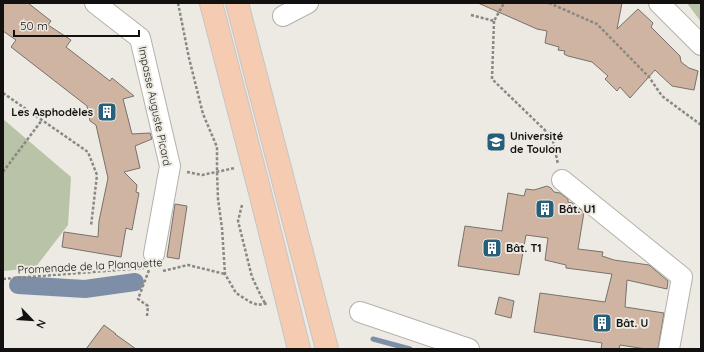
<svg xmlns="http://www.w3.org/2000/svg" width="704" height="352" font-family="Quicksand,sans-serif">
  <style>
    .green { fill: #b9c3a7 }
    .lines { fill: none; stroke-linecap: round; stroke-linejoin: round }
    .stream { stroke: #7f8ea7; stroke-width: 5 }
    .canal { stroke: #7f8ea7; stroke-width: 18 }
    .building { fill: #d0b4a2; stroke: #78716d }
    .minor-casing { stroke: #b4b2ab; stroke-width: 22 }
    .major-casing { stroke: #c6c6c5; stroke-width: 24 }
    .path { stroke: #898882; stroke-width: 2.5; stroke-dasharray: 3 2; stroke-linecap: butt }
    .minor { stroke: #fff; stroke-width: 20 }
    .major { stroke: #f5cbb2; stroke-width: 22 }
    .labels { text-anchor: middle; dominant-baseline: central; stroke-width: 4; stroke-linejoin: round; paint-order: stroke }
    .street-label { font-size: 11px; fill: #12110f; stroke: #eceae2 }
    .poi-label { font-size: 11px; font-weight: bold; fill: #12110f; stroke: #eceae2; text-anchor: start }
  </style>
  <rect width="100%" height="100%" fill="#eceae2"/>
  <g class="green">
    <polygon points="687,3 701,3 701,22"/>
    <polygon points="3,119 71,177 68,225 35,268 3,271"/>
  </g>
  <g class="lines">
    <polyline class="stream" points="373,339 410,349"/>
    <polyline class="canal" points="18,285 85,289 135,282"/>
  </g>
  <g class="building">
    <polygon points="3,3 28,3 51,21 48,25 71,40 66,47 110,81 112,78 134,96 123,99 132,134 150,133 152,139 135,146 140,168 124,172 137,185 136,192 139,193 132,230 126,228 121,257 62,247 64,232 98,237 99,221 108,178 96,125 90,121 87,106 11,47 16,40 3,31"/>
    <polygon points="478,3 622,3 617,29 638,9 653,23 651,27 680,56 681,62 689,68 698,71 694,90 672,86 655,70 630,98 620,87 617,91 605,79 608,76 592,62 568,56 564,54 565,51 558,50 559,47 545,43 547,31 537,29"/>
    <polygon points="547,186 551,188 554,192 560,193 568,199 568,202 572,203 584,212 578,249 603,252 602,256 614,260 649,265 668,281 667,289 627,280 625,307 664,313 658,349 646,349 620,345 619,349 601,349 602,343 534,332 540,293 605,302 612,274 566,268 566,265 545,260 548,238 526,235 519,275 458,266 465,226 502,231 508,193 524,196 526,189 534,190"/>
    <polygon points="175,204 187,206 179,259 167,257"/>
    <polygon points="499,297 514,301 511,318 495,314"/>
    <polygon points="104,325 116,334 115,334 136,349 86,349"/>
  </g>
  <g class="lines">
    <g class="minor-casing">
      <g id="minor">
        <polyline points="95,3 140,38 170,166 154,254"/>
        <polyline points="659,3 701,45"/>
        <polyline points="283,16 308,3"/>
        <polyline points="562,180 682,277 669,349"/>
        <polyline points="360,312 469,349"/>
      </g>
    </g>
    <g class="major-casing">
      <g id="major">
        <polyline points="211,3 262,200 299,349"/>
        <polyline points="237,3 327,349"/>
      </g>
    </g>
    <g class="path">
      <polyline points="178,3 189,58 203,114 217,147 217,172 218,199 222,228 225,274 236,293 250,302 258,305 268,303"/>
      <polyline points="549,3 597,24 649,77 662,96 701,125"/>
      <polyline points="471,15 494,21 504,3"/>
      <polyline points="494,21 492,79 552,137 558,164"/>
      <polyline points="3,93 88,152 97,175 91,226"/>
      <polyline points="3,172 42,120"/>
      <polyline points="187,172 202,175 235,168"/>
      <polyline points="242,205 238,221 252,277 261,296 266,305"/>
      <polyline points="163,271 188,265 225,274"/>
      <polyline points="3,279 144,268"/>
      <polyline points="147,316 148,306 138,299 149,270"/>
    </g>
    <use href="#minor" class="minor"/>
    <use href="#major" class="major"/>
  </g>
  <defs>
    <g id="building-square" transform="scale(1)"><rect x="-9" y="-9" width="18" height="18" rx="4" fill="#275e79" stroke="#eceae2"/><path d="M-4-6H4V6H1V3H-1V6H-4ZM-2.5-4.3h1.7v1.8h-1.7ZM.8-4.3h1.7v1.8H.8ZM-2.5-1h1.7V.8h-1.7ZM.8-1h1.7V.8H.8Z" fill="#fff"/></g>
    <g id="university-square" transform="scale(1)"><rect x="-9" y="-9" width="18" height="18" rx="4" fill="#275e79" stroke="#eceae2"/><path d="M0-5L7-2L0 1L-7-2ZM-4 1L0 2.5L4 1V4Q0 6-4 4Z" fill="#fff"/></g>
  </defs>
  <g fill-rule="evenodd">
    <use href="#building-square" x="107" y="112"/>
    <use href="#university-square" x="496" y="142"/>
    <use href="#building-square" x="545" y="209"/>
    <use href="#building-square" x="492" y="248"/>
    <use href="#building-square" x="602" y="323"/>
  </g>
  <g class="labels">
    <g class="street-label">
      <text transform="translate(155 106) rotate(78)">Impasse Auguste Picard</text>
      <text transform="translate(90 266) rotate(-3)">Promenade de la Planquette</text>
    </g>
    <g class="poi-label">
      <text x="93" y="112" text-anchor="end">Les Asphodèles</text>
      <text x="510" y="136">Université<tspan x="510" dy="13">de Toulon</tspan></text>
      <text x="559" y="209">Bât. U1</text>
      <text x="506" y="248">Bât. T1</text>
      <text x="616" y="323">Bât. U</text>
    </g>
  </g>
  <rect width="704" height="352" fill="none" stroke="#12110f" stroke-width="8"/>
  <g transform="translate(32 320) rotate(115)" stroke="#eceae2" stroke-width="3" paint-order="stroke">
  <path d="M0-3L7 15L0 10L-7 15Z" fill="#12110f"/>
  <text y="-6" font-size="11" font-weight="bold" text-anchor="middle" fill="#12110f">N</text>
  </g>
  <path d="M14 30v6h125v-6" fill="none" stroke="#12110f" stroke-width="2"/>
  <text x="20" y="30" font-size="12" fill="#12110f" stroke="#eceae2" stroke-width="3" paint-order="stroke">50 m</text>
</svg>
